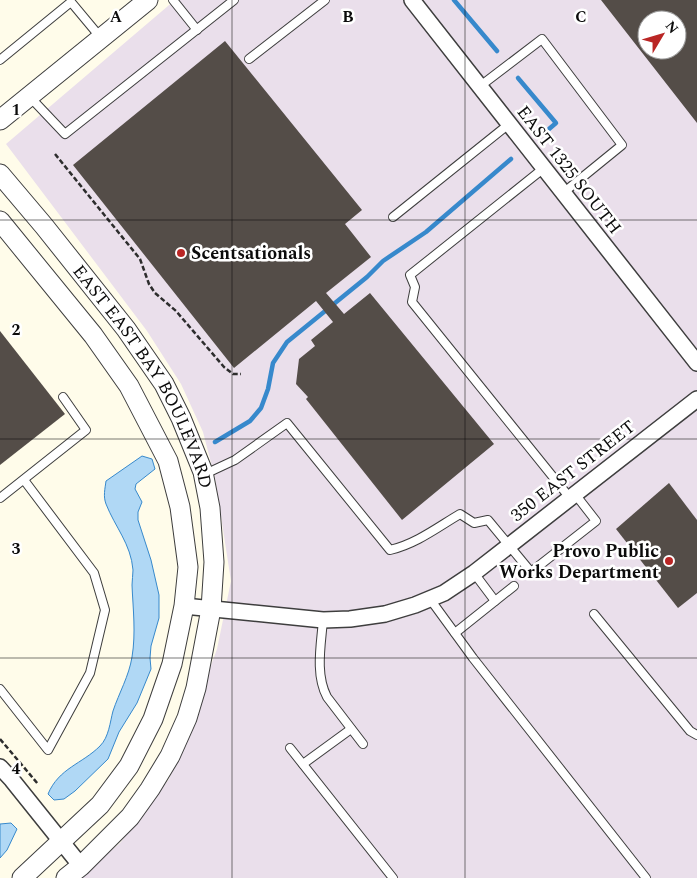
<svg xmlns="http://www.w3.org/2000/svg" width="697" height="878" font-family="Spectral,serif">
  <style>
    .industrial { fill: #eadfeb; fill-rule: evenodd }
    .water { fill: #b0d8f5; stroke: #3789cc }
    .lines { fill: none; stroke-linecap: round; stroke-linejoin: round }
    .stream { stroke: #3789cc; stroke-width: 4.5 }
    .building { fill: #544d48; fill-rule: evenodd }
    .service-casing { stroke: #3e3e3e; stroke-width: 10 }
    .minor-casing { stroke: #3e3e3e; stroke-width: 18 }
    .tertiary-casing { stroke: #3e3e3e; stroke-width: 21 }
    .path { stroke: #2d2d2d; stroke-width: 2.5; stroke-dasharray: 5 2.5; stroke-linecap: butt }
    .service { stroke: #fff; stroke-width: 8 }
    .minor { stroke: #fff; stroke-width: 15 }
    .tertiary { stroke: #fff; stroke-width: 19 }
    .grid { fill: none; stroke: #0b0b0b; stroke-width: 1; stroke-opacity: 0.55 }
    .poi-dot { fill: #ba2625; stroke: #fff; stroke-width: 2 }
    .labels { text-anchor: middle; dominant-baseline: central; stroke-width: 5; stroke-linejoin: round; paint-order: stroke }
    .street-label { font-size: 18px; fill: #0b0b0b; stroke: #fff }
    .poi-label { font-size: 18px; font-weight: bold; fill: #0b0b0b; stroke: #fff; text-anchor: start }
    .grid-label { font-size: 16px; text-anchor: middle; font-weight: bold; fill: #0b0b0b; stroke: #fff; stroke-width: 5; stroke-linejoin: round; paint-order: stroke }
  </style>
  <rect width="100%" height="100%" fill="#fffcea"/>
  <path class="industrial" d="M175 0H697V878H78L120 843 169 779 217 649 231 581 215 478 203 432 181 384 147 331 6 144ZM647 20H677V50H647Z"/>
  <g class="water">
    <path d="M142 456 152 459 155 469 136 484 135 489 142 502 138 512V520L151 560 159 595V618L151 646 150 658 151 669 137 703 119 732 108 759 75 791 64 799 54 800 48 794C59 768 82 764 100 746 109 737 110 722 113 711 119 693 129 676 132 657 136 633 133 609 132 585 132 580 133 575 133 570 131 544 115 527 106 504 103 496 105 489 106 481Z"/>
    <polygon points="11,823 17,829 7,850 0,858 0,824"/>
  </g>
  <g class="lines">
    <g class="stream">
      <polyline points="454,0 497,51"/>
      <polyline points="518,78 556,123 549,129"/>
      <polyline points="215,442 250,421 261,408 268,389 273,363 287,342 367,277 383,261 426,232 511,159"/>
    </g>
  </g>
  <g class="building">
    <path d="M601 0H697V123ZM647 20H677V50H647Z"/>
    <polygon points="225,41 362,210 345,224 371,257 326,293 344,314 370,293 494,444 402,520 306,399 308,397 296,384 299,359 315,346 311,340 333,322 316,301 234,368 73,165"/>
    <polygon points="0,331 65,414 0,465"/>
    <polygon points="669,483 697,520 697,593 678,608 616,529"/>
  </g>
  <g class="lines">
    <g class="service-casing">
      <g id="service">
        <polyline points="173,0 197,30"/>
        <polyline points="249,59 325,0"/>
        <polyline points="0,60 71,2 101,38"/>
        <polyline points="479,87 542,39 622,145 563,193"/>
        <polyline points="29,96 65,134 234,0"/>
        <polyline points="544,168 410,275 415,287 412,302 570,498"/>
        <polyline points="393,217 509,124"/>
        <path d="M205 474 235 460 287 423 390 550C416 544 438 527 460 514L474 523 488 520 531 572 596 521 575 494"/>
        <polyline points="0,498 86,430 63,397"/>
        <polyline points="474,573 495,601"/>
        <polyline points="430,599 473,658 646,878"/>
        <polyline points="594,614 690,731 697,735"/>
        <path d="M323 620C321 645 315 674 327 697L363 744"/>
        <polyline points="455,633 514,586"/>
        <polyline points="0,689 48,750 90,673 105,610 94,573 24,480"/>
        <polyline points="290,748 393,878"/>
        <polyline points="303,764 351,729"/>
      </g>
    </g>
    <g class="minor-casing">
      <g id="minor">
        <polyline points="412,0 697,363"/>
        <polyline points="184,606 323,620 350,619 385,614 415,605 444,593 474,573 697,399"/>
        <polyline points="0,767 12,780 81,866"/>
      </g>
    </g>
    <g class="tertiary-casing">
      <g id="tertiary">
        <polyline points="0,120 148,0"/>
        <path id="s1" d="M0 174 44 226 126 329 164 384 181 418 203 472 210 508 214 562 211 609 196 688 187 718 170 756 150 789 130 817 81 866 66 878"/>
        <polyline points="0,221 93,335 129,386 168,461 180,507 188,567 184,606 172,664 153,719 129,766 100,805 22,878"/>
      </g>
    </g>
    <g class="path">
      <polyline points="55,154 140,259 149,284 155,293 176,311 224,367 233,374 241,374"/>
      <polyline points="0,739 38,784"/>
    </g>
    <use href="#service" class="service"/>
    <use href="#minor" class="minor"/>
    <use href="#tertiary" class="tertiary"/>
  </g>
  <path class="grid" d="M232 0V878M465 0V878M0 220H697M0 439H697M0 658H697"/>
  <g class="poi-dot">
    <circle cx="181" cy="253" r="5"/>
    <circle cx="669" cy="561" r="5"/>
  </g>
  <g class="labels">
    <g class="street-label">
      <text transform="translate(569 170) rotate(52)">EAST 1325 SOUTH</text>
      <text stroke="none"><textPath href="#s1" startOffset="250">EAST EAST BAY BOULEVARD</textPath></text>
      <text transform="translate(573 471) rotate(-38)">350 EAST STREET</text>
    </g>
    <g class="poi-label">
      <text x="191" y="253">Scentsationals</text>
      <text x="659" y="551" text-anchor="end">Provo Public<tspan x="659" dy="21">Works Department</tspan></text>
    </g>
  </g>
  <g class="grid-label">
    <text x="116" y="22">A</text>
    <text x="348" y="22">B</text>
    <text x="581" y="22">C</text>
    <text x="16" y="115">1</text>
    <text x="16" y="335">2</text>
    <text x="16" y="554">3</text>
    <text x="16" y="774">4</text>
  </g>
  <g transform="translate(662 35) rotate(52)"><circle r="24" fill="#ffffff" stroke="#9d9d9d"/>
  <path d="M0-4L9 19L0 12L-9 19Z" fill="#ba2625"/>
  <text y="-8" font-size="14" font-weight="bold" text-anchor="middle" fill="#0b0b0b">N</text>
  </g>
</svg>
